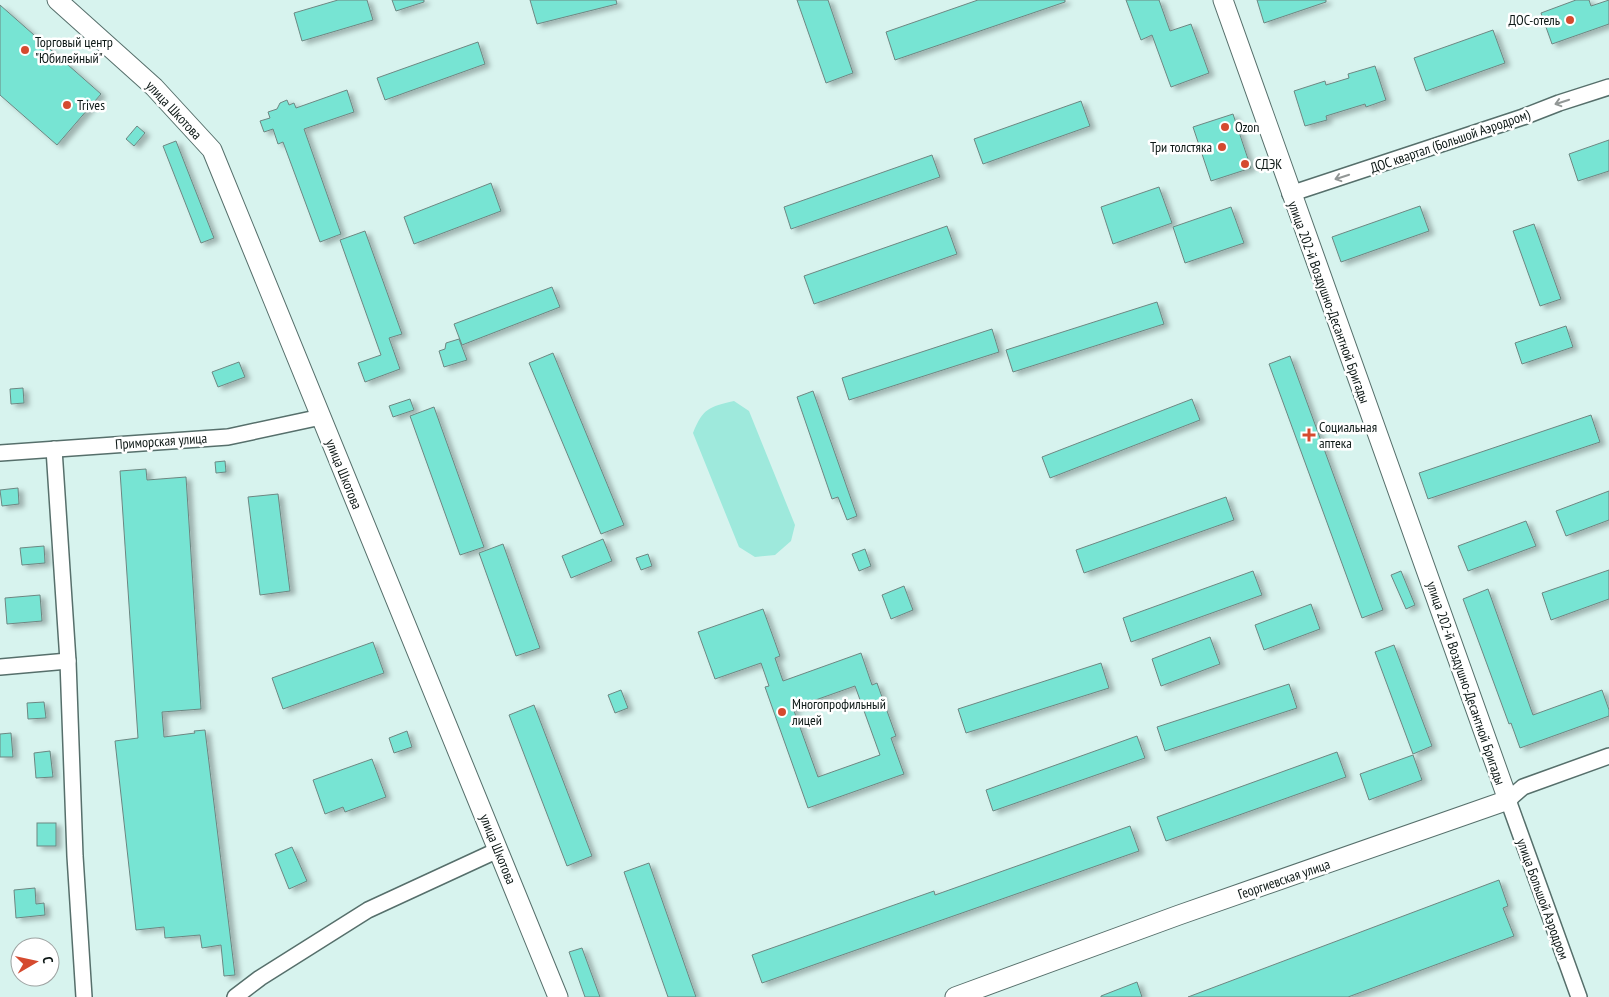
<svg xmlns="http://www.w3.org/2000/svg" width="1609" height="997" font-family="'PT Sans Narrow',sans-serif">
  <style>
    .green { fill: #9ee9dc }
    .building { fill: #77e4d3; stroke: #6d8782; fill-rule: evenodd; filter: url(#shadow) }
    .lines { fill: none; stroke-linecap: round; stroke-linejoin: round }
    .minor-casing { stroke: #566f6b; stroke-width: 18 }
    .tertiary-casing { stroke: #566f6b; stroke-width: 21 }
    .minor { stroke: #fff; stroke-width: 15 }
    .tertiary { stroke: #fff; stroke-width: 19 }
    .oneway { stroke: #929796 }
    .poi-dot { fill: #d54a2f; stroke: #fff; stroke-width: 2 }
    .labels { text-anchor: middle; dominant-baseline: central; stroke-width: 5; stroke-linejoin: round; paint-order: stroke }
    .poi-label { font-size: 14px; fill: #0d1816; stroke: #fff; text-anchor: start }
    .street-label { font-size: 14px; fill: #0d1816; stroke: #fff }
  </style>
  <defs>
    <filter id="shadow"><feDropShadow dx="5" dy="3" stdDeviation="2.5" flood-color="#0004"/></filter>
  </defs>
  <rect width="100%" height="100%" fill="#d7f3ee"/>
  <path class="green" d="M734 401 749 411 795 525 791 541 775 555 755 557 739 547 693 433C703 408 709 407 734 401Z"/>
  <g class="building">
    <polygon points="338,0 367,0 373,20 302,41 294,13"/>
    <polygon points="392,0 424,0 424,2 396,11"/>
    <polygon points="530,0 616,0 617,4 537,24"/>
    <polygon points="797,0 828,0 853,73 826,83"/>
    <polygon points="978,0 1065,0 1065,2 895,60 886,32"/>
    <polygon points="1126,0 1159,0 1170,31 1191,24 1209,73 1171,87 1152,35 1141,40"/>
    <polygon points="1257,0 1326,0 1326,2 1264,23"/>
    <polygon points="1576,0 1589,0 1591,6 1609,0 1609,24 1552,44 1541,13"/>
    <polygon points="0,5 101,94 57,145 0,95"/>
    <polygon points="1493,30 1505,63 1426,91 1414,58"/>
    <polygon points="478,42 485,64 385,100 377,78"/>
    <polygon points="1375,66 1386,100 1366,107 1365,104 1326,116 1327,120 1305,126 1294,91 1325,81 1326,85 1349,78 1348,74"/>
    <polygon points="347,90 354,112 304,129 341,234 320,242 283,142 278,144 273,129 264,132 260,121 270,118 268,112 277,109 280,103 287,100 289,105 294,103 296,108"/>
    <polygon points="1081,101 1090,126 983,164 974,139"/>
    <polygon points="1233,114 1251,168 1211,181 1193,127"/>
    <polygon points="137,126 145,133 134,146 126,139"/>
    <polygon points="1609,140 1609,171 1578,181 1569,154"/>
    <polygon points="176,141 214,238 201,243 163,146"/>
    <polygon points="932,155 940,177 791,229 784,207"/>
    <polygon points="491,183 501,211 414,244 404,217"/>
    <polygon points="1159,187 1172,223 1113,244 1101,207"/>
    <polygon points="1420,206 1429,231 1341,262 1332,237"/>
    <polygon points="1231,207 1244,243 1185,263 1173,227"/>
    <polygon points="1534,224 1561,299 1540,306 1513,231"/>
    <polygon points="947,226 957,254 814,304 804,276"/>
    <polygon points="365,231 402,334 389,338 400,369 365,382 358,363 381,355 340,240"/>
    <polygon points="552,287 560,307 462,345 454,324"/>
    <polygon points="1157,302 1164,324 1013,372 1006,350"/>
    <polygon points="1566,326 1573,347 1522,364 1515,343"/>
    <polygon points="992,329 999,352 849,400 842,378"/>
    <polygon points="459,339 467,360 444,367 439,351 445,349 446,343"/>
    <polygon points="553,353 624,525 601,534 529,363"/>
    <polygon points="1290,356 1383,610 1362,618 1269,364"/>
    <polygon points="239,362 245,377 218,387 212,372"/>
    <polygon points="23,388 24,403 11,404 10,389"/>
    <polygon points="813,391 857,516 847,520 838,497 832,499 797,397"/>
    <polygon points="410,399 414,410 393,417 389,406"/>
    <polygon points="1192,399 1200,420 1050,478 1042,457"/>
    <polygon points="434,407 484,547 460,555 410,416"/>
    <polygon points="1591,415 1600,442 1428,499 1419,473"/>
    <polygon points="225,461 226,472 216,473 215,462"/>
    <polygon points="146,469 147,480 186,477 201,709 162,712 164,737 195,733 194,731 205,730 235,975 224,976 221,945 202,948 200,935 165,938 164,927 136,930 115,741 138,738 120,471"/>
    <polygon points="18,488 19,504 2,506 0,490"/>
    <polygon points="1609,491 1609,520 1566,536 1556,511"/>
    <polygon points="278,494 290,591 260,595 248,497"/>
    <polygon points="1226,497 1234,520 1084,573 1076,550"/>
    <polygon points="1526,521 1536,546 1468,571 1458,546"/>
    <polygon points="603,539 612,561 571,578 562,556"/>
    <polygon points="503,544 540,648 516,656 479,553"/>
    <polygon points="44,546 45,563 22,565 20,548"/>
    <polygon points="865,549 871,566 859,571 852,554"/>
    <polygon points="648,554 652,566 641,570 636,558"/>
    <polygon points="1609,570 1609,599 1551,620 1542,593"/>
    <polygon points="1253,571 1262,595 1131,642 1123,618"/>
    <polygon points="1401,571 1415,605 1406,609 1391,575"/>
    <polygon points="904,586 913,610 891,619 882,595"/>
    <polygon points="1488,589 1533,715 1602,690 1609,710 1609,716 1520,748 1511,723 1509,724 1463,599"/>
    <polygon points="40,595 42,621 7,624 5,598"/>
    <polygon points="1311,604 1320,629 1264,650 1255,625"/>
    <path d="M763 609 780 656 775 658 783 681 861 653 872 685 877 683 896 736 891 738 904 774 808 808 765 687 769 686 761 663 715 679 698 632ZM855 686 880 755 818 777 793 708Z"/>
    <polygon points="1210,637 1220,664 1161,686 1152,659"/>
    <polygon points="373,642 384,673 283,709 272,678"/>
    <polygon points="1394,645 1432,746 1413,754 1375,652"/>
    <polygon points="1101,663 1109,688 966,733 958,709"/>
    <polygon points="1289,684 1297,708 1165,751 1157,727"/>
    <polygon points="621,690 628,708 615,713 608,695"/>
    <polygon points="44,702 46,718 28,719 27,703"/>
    <polygon points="534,705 592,856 567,866 509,715"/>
    <polygon points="407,731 412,747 394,753 389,738"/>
    <polygon points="11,733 13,757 0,757 0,734"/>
    <polygon points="1137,736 1145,758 993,811 986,790"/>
    <polygon points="50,751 53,777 36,778 34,753"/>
    <polygon points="1337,752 1346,777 1166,841 1157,817"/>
    <polygon points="1413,755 1422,780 1369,800 1360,774"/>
    <polygon points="372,759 386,797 345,812 343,807 325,814 313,780"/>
    <rect x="37" y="823" width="19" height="23"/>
    <polygon points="1130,826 1139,851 762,983 752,955 934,891 935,895"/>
    <polygon points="292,847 307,881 289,889 275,854"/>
    <polygon points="649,863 696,997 668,997 624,872"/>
    <polygon points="1499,880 1508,906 1503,908 1514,936 1348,997 1188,997"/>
    <polygon points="35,888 36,904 44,903 45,915 16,918 14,890"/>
    <polygon points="582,948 600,997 585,997 569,952"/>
    <polygon points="1137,982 1142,997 1101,997 1101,996"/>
  </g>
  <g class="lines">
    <g class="minor-casing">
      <g id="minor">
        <polyline points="1290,194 1523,117 1559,103 1609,87"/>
        <polyline points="54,449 68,661 75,856 84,997"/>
        <polyline points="0,453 228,437 321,417"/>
        <polyline points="0,667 68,661"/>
        <polyline points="235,997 260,978 368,910 498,850"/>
        <polyline points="1579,997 1508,800 1523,787 1609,756"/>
      </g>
    </g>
    <g class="tertiary-casing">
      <g id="tertiary">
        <polyline points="57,0 154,87 212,150 558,997"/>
        <path d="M955 997 1179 915 1508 800C1413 533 1316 267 1223 0"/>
      </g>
    </g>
    <use href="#minor" class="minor"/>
    <use href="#tertiary" class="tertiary"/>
  </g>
  <defs><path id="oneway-shaft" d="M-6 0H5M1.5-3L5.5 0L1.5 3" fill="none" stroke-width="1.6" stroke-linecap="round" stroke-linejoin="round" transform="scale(1.25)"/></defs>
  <g class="oneway">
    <use href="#oneway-shaft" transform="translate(1562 102) rotate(162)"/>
    <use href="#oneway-shaft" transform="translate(1342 177) rotate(162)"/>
  </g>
  <g class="poi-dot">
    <circle cx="1570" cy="20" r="5"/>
    <circle cx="25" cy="50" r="5"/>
    <circle cx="67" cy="105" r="5"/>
    <circle cx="1225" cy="127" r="5"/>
    <circle cx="1222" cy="147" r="5"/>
    <circle cx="1245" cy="164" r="5"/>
    <path d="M1306.5 427.5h5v5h5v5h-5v5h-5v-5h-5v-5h5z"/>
    <circle cx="782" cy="712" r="5"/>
  </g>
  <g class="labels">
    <g class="poi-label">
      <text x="1560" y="20" text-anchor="end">ДОС-отель</text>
      <text x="35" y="42">Торговый центр<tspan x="35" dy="16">"Юбилейный"</tspan></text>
      <text x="77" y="105">Trives</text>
      <text x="1235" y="127">Ozon</text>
      <text x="1212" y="147" text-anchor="end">Три толстяка</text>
      <text x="1255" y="164">СДЭК</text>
      <text x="1319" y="427">Социальная<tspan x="1319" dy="16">аптека</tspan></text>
      <text x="792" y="704">Многопрофильный<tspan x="792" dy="16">лицей</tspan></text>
    </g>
    <g class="street-label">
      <text transform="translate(174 110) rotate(47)">улица Шкотова</text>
      <text transform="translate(1450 141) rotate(-19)">ДОС квартал (Большой Аэродром)</text>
      <text transform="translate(1329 302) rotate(70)">улица 202-й Воздушно-Десантной Бригады</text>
      <text transform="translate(161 441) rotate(-4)">Приморская улица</text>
      <text transform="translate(344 474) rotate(68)">улица Шкотова</text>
      <text transform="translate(1466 683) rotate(71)">улица 202-й Воздушно-Десантной Бригады</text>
      <text transform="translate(498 849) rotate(68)">улица Шкотова</text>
      <text transform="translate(1284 879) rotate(-19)">Георгиевская улица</text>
      <text transform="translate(1543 899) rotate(70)">улица Большой Аэродром</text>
    </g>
  </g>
  <g transform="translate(35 962) rotate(81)"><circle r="24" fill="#ffffff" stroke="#9ea3a2"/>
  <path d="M0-4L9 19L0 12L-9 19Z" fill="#d54a2f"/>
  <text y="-8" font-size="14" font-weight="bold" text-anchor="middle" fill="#0d1816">С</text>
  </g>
</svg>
